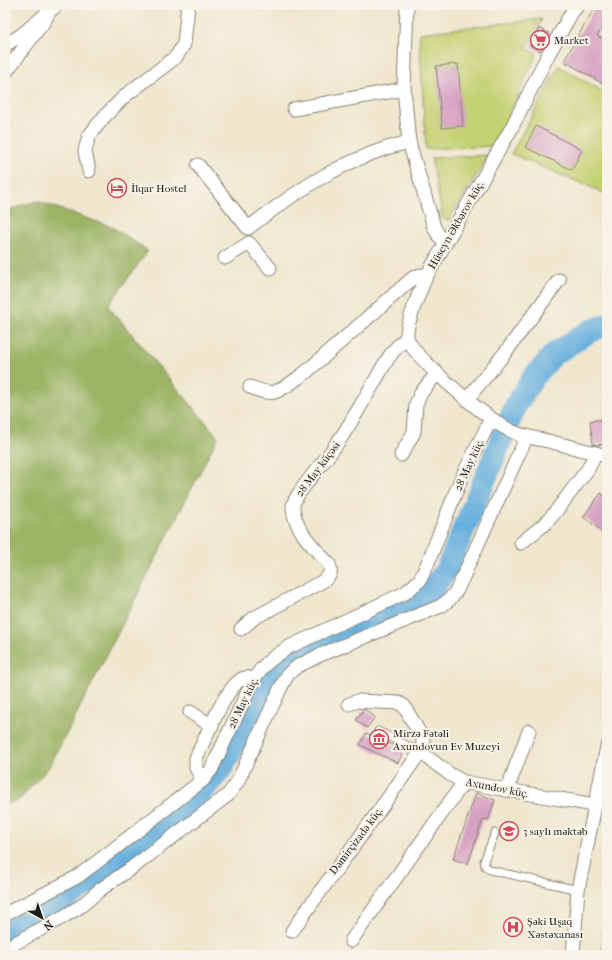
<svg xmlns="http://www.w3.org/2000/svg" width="612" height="960" font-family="'IM FELL French Canon',serif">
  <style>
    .green { fill: #c4d173; stroke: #707648 }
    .forest { fill: #9bb365; stroke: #5c6840 }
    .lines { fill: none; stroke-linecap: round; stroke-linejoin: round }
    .river { stroke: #65aedd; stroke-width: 23 }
    .building { fill: #d6a0c1 }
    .service-casing { stroke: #868174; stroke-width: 9 }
    .minor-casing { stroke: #868174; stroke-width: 15 }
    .service { stroke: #fff; stroke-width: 7 }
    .minor { stroke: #fff; stroke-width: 13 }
    .labels { text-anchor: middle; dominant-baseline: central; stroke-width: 4; stroke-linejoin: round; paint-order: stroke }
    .poi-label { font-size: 11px; fill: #1c1c1c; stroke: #f7f3e8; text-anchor: start }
    .street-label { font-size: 11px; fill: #1c1c1c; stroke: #f7f3e8 }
  </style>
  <rect width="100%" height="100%" fill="#f7f3e8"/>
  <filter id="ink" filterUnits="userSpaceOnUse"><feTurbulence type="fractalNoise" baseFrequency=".025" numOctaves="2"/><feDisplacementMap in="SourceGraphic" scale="8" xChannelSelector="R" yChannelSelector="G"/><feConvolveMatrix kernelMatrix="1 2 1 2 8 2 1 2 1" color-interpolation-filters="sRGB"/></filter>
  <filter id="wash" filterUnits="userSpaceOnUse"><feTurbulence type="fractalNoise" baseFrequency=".012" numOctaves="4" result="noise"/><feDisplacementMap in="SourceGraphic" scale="16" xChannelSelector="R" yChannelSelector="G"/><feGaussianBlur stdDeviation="0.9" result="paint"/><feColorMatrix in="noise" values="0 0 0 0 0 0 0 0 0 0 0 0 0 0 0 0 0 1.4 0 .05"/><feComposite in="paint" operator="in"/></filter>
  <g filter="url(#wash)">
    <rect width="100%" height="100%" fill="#f0e6cd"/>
    <g class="green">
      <polygon points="542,19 526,48 537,53 495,146 426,149 419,33"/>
      <polygon points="559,66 607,94 607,194 511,154"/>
      <polygon points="489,155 448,221 443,219 431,158"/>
      <polygon points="607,812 607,955 602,955 607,813"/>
    </g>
    <polygon class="forest" points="37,201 112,227 148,251 108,306 218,437 50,766 18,801 5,804 5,211"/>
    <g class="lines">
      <polyline class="river" points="5,934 56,905 104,872 160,829 198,796 222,768 251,714 276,671 307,648 414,603 430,592 447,569 516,405 533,378 554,354 590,331 607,325"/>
    </g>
    <g id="blocks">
      <g class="building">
        <polygon points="596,5 607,10 607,20 597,36 607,41 607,86 564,61"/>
        <polygon points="539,28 549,33 540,51 530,46"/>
        <polygon points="458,64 463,126 442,128 436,66"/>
        <polygon points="536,126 582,150 572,170 525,147"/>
        <polygon points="607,419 607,444 597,445 593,444 590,421"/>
        <polygon points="601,493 607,498 607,535 583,517"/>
        <polygon points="364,709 375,717 367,728 356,720"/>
        <polygon points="366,733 404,750 398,763 360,745"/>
        <polygon points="476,793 495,800 488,820 483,819 468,864 453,859"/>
      </g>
    </g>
  </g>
  <g filter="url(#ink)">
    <use href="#blocks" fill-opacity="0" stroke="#868174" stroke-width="1"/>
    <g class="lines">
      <g class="service-casing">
        <g id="service">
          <polyline points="378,731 420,752"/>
          <polyline points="495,833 484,861 485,866 490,870 578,890"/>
        </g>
      </g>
      <g class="minor-casing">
        <g id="minor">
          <polyline points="407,5 404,89 409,142 434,227 439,236 446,242"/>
          <path d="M578 5 572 12 549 53 511 129 426 277C421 288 405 327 407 337 410 354 476 408 492 419 499 425 509 430 518 434 528 437 538 439 548 441 568 446 587 451 607 456"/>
          <polyline points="5,45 20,36 57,5"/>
          <polyline points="5,73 45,20 49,11"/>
          <polyline points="294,109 404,89"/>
          <path d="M198 165 248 228C298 190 347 156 409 142"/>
          <polyline points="89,171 85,151 89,136 104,117 126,95 176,57 184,44 188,5"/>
          <polyline points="225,258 249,243 270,268"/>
          <path d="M250 387C258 390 267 394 275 392 286 388 296 379 305 373L413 278 420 275 426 277"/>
          <polyline points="467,399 505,353 559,280"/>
          <polyline points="401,455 414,432 416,404 421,393 437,373"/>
          <polyline points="521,543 546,523 557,510 588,469 596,453"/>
          <path d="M241 629 254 618 323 581C330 576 332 573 329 564 316 550 292 527 293 506 293 496 326 460 333 449 349 428 361 404 375 381 384 365 391 350 407 338"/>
          <polyline points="349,704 358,701 399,703 404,706 423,739 423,745 420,752 451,775 464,782 507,790 595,805"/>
          <polyline points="190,712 212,726"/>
          <path d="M203 780 196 768V758C204 742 228 680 245 678 248 677 252 679 254 679"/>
          <polyline points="507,790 529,731"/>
          <path d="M5 914 52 890 77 877 101 859 203 780 211 770 254 679C263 664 275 656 289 647L405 593 420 580 427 565 461 479 491 419"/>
          <path d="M292 931C334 871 379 813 420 752"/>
          <polyline points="351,941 464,782"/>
          <polyline points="5,951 10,946 63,917 81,906 101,889 133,867 228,795 238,781 280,689 288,674 298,666 320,655 441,606 450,599 457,590 527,436"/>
          <polyline points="573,955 578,890 607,747"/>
        </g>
      </g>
      <use href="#service" class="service"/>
      <use href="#minor" class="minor"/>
    </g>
  </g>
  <defs>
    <g id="supermarket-ring" transform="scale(1)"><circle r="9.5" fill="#f7f3e8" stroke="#d1495b" stroke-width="1.5"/><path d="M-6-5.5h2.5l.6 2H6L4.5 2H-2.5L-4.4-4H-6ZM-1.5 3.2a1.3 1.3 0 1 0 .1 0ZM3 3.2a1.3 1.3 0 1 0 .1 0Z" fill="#d1495b"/></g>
    <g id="hotel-ring" transform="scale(1)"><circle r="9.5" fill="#f7f3e8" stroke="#d1495b" stroke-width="1.5"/><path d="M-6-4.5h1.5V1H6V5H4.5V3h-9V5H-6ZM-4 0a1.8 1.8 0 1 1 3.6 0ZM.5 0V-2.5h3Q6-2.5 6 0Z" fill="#d1495b"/></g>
    <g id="museum-ring" transform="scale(1)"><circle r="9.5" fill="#f7f3e8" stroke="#d1495b" stroke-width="1.5"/><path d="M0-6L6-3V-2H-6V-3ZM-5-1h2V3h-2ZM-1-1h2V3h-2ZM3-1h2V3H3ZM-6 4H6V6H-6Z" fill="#d1495b"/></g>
    <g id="school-ring" transform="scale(1)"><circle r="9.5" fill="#f7f3e8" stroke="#d1495b" stroke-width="1.5"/><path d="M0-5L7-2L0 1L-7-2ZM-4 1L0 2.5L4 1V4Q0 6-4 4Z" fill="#d1495b"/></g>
    <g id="hospital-ring" transform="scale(1)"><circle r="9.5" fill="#f7f3e8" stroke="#d1495b" stroke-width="1.5"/><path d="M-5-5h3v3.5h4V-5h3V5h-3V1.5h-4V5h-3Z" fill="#d1495b"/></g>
  </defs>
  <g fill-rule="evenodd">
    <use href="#supermarket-ring" x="540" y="40"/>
    <use href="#hotel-ring" x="117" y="188"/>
    <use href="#museum-ring" x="379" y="739"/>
    <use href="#school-ring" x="509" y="831"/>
    <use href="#hospital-ring" x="513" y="927"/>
  </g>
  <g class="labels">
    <g class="poi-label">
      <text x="554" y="40">Market</text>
      <text x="131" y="188">İlqar Hostel</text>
      <text x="393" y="733">Mirzə Fətəli<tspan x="393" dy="13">Axundovun Ev Muzeyi</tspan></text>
      <text x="523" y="831">3 saylı məktəb</text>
      <text x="527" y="921">Şəki Uşaq<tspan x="527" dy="13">Xəstəxanası</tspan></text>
    </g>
    <g class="street-label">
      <text transform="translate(456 225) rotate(-60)">Hüseyn Əkbərov küç.</text>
      <text transform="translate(469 465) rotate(-65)">28 May küç.</text>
      <text transform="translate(318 469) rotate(-53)">28 May küçəsi</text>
      <text transform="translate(243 703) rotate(-64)">28 May küç.</text>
      <text transform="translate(497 788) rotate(11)">Axundov küç.</text>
      <text transform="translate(356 841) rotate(-53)">Dəmirçizadə küç.</text>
    </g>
  </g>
  <rect width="612" height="960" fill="none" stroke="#f7f3e8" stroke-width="20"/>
  <g transform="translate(42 918) rotate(140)" stroke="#f7f3e8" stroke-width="3" paint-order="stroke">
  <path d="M0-3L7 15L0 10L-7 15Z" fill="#1c1c1c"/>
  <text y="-6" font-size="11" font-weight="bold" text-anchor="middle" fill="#1c1c1c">N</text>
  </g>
</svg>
